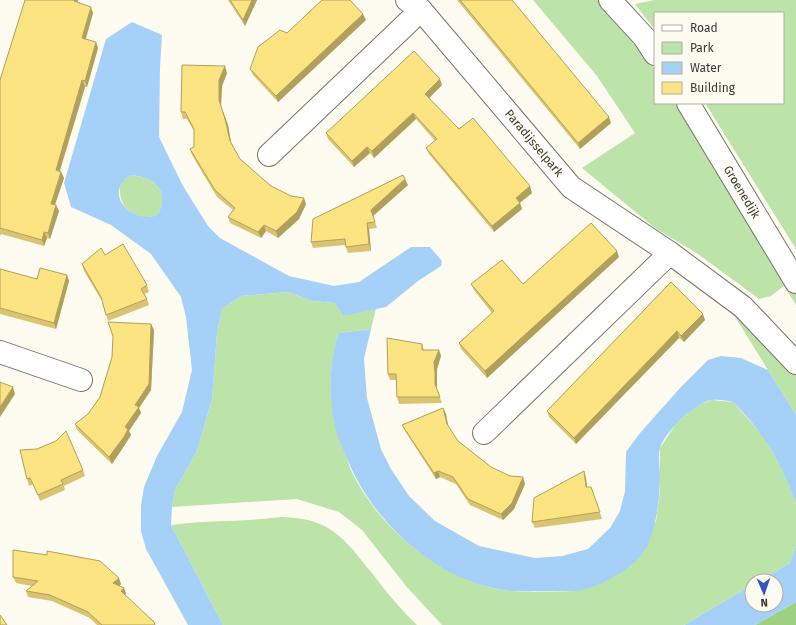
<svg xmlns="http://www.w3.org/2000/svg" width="796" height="625" font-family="'Fira Sans',sans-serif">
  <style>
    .green { fill: #bde4a8 }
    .forest { fill: #9dd07f }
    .water { fill: #a5d1f9; fill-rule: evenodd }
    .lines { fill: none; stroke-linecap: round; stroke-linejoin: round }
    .street-casing { stroke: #76746b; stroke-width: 24 }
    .street { stroke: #fff; stroke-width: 22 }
    .wall { fill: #dac471 }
    .shaded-wall { fill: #b1a05c }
    .building { fill: #fde483; stroke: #b1a05c }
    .labels { text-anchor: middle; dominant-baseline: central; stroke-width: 3.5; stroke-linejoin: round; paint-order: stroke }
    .street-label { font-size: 12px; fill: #393834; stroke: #fefbf1 }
  </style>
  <rect width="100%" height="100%" fill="#fefbf1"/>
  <g class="green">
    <polygon points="533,0 606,0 655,69 655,103 680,103 796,282 796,305 784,286 771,296 759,299 698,254 655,228 582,168 635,133 597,76"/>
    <polygon points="654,0 796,0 796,249 705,103 783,103 783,13 655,13 655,30 635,4"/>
    <path d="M129 176C152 174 172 192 157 215 139 222 120 211 120 191 120 188 119 184 121 182 123 180 127 178 129 176Z"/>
    <path d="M288 292 312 301 335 303 343 316 376 308 371 329 339 333C333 349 330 373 331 390 332 404 338 418 341 431 344 444 346 458 351 470 378 529 445 584 511 591 533 593 556 591 578 591L656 522 660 491V448L675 425 695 406 712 400 733 402 764 437 784 472 796 504V546L790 563 760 581H752V585L684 625H442L406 586 362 530 339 512 297 499 172 507 175 490 197 451 212 399 217 334 222 309 241 296Z"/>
    <polygon points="729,307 796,345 796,415"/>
    <path d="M281 517C330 518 343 537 371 572 385 590 400 609 417 625H223L171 525C208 520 244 522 281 517Z"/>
  </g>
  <polygon class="forest" points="796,602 796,625 755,625"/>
  <g class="water">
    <path d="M132 22 162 35 160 68 159 137 183 186 208 226 220 238 289 276 334 286 359 282 411 247H430L442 261 441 266 418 281 386 307 343 316 335 303 312 301 288 292 241 296 222 309 217 334 212 399 197 451 175 490 172 507 171 525 223 625H188L146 549 141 531V505L144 487 157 456 182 412 192 370 186 317 181 297 151 254 111 225 71 207 64 183 106 39ZM129 176C152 174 172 192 157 215 132 225 103 194 129 176Z"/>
    <path d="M371 329 364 359 367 398 381 449 391 469 409 496 435 521 479 546 535 558 562 556 588 549 610 528 620 511 625 491 626 452 640 433 680 388 708 360 721 356 741 358 768 370 796 415V504C781 462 765 434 733 402 727 401 719 399 712 400 695 402 665 432 660 448 658 456 660 468 660 476 660 498 656 535 643 553 631 570 598 588 577 591 571 591 563 591 556 591 542 591 526 592 511 591 438 583 372 523 346 456 343 448 338 439 336 430 329 401 328 362 339 333Z"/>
    <polygon points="796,546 796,602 755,625 684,625 752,585 752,605 776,605 776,581 760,581 790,563"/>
  </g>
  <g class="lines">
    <g class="street-casing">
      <g id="street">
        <polyline points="407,0 421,10 571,187 670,253 743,307 796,363"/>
        <polyline points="610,0 644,37 655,54"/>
        <polyline points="688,103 796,282"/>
        <polyline points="269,155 421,10"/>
        <polyline points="0,352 81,380"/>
        <polyline points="484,433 670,253"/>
      </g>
    </g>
    <use href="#street" class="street"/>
  </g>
  <g class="wall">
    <polygon points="25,0 78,0 77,2 93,13 86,39 98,48 87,87 85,87 60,171 61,172 64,178 55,205 56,205 59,211 50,239 47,238 44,246 1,234 0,236 0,80"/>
    <polygon points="228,0 257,0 245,26"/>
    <polygon points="457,0 512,0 611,123 580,149"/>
    <polygon points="366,20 278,102 253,75 250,69 287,33"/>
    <polygon points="227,73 222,86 221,106 228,125 231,144 240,159 271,186 306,204 299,219 278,238 266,231 261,238 230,223 228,217 233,210 217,197 192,155 190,149 194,147 194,131 187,119 183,119 181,112"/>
    <polygon points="442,85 429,98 459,129 532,193 520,203 522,209 494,232 429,154 426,148 435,141 416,119 374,158 370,153 354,167 328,139 326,133"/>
    <polygon points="408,185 373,216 377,228 369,229 371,251 348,253 345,245 313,248 311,242"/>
    <polygon points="105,255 147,285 149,292 144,294 147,299 149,305 108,321 102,301 84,271 82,264"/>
    <polygon points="619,257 487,378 461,349 459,343 492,313 474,290 471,284 523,284"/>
    <polygon points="0,269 37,279 67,275 69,281 56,329 0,314"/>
    <polygon points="671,282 705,320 684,342 679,338 576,444 549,417 547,411"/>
    <polygon points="151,324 154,330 151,390 139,408 141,413 129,431 131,435 126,443 112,464 77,430 75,424 88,414"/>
    <polygon points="422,344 424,350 439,350 441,356 437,369 437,390 442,403 399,404 397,397 396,380 390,380 388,374"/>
    <polygon points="443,408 446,414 448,426 458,441 491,467 525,484 514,509 503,520 470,505 456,484 440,477 436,479 405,431 402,425"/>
    <polygon points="20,450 83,470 85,476 64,486 65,490 40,501 33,484 29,486 27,479"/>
    <polygon points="584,471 586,478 587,487 591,487 602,519 535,528 532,522"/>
    <polygon points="13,577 121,584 119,586 124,588 126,594 125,595 155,625 97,625 90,618 52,601 28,597 26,591 32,586 16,583"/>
  </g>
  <g class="shaded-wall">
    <polygon points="74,0 78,0 76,7 74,1"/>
    <polygon points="252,0 257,0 245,26 243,20"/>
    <polygon points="91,7 93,13 84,44 82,38"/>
    <polygon points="363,14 366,20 278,102 276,96"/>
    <polygon points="96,42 98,48 87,87 85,81"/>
    <polygon points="225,66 227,73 222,86 221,106 228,125 232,147 230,141 219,100 219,80"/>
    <polygon points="440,79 442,85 427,100 425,94"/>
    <polygon points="82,80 85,87 58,176 56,170"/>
    <polygon points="413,113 416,119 374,158 372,151"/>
    <polygon points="609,117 611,123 580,149 578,143"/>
    <polygon points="367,147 370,153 354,167 352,161"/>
    <polygon points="61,172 64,178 53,210 51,204"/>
    <polygon points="405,179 408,185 373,216 377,228 371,210"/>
    <polygon points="530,186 532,193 518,204 516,198"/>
    <polygon points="304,198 306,204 299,219 278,238 276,231"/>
    <polygon points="520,203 522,209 494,232 492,226"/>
    <polygon points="56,205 59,211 50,239 48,233"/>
    <polygon points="367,223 369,229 371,251 369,244"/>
    <polygon points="264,225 266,231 261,238 258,232"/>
    <polygon points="44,232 47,238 44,246 42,240"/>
    <polygon points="617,251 619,257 487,378 485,371"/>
    <polygon points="67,275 69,281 56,329 54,323"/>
    <polygon points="703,314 705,320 684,342 681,336"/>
    <polygon points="151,324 154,330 151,390 139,408 141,413 129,431 131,435 126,443 112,464 109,457 125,427 135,405"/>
    <polygon points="677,331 679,338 576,444 574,438"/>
    <polygon points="439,350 441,356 437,369 437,390 435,384 434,362"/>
    <polygon points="13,387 15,394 0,417 0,407"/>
    <polygon points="443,408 446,414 449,430 447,424"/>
    <polygon points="438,471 440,477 436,479 434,473"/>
    <polygon points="584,471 586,478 588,494 586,487"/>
    <polygon points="523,477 525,484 514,509 503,520 501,514"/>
    <polygon points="119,578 121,584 116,590 113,583"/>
    <polygon points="124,588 126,594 123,597 121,591"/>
  </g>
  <g class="building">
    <polygon points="25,0 74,0 74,1 91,7 82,38 96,42 85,81 82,80 56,170 61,172 51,204 56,205 48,233 44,232 42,240 0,228 0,80"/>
    <polygon points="230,0 252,0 243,20"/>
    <polygon points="322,0 350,0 363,14 276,96 250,69 258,47 280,30 287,33"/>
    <polygon points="460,0 512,0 609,117 578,143"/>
    <polygon points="414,51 440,79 425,94 459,129 473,118 530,186 516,198 520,203 492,226 426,148 437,139 413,113 372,151 367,147 352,161 326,133"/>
    <polygon points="182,65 225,66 219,80 219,100 225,119 230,141 240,159 271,186 291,196 304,198 297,212 276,231 264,225 258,232 228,217 235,208 215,190 190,149 194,147 194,129 185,112 181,112"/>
    <polygon points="403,175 405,179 371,210 375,222 367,223 369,244 346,247 345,239 311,242 313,219"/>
    <polygon points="591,223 617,251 485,371 459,343 494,311 471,284 502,260 523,284"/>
    <polygon points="123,244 147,285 141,289 147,299 106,315 101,297 82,264 101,248 105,255"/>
    <polygon points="40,268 67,275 54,323 0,308 0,269 37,279"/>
    <polygon points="671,282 703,314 681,336 677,331 574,438 547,411"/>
    <polygon points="108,322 151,324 149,384 135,405 139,407 125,427 128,429 124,437 109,457 75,424 88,414 100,397 112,357 113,336"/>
    <polygon points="387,338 422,344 422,350 439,350 434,362 435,373 435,384 440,397 397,397 396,374 388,374"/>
    <polygon points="0,382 13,387 0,407"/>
    <polygon points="443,408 447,424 458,441 491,467 510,476 523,477 512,503 501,514 468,499 453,477 438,471 434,473 402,425"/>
    <polygon points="66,431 83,470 61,480 63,484 38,495 30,478 27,479 20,450 37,449 56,441"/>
    <polygon points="584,471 586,487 591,487 600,512 532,522 534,498"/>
    <polygon points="13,550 47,555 47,551 100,561 119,578 113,583 124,588 121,591 154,622 155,625 102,625 88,612 50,595 26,591 38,581 13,577"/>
    <polygon points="0,615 7,625 0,625"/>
  </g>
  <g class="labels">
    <g class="street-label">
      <text transform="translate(534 143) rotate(50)">Paradijsselpark</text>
      <text transform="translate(742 192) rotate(59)">Groenedijk</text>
    </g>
  </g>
  <rect x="654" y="12" width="130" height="92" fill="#fefbf1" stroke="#afada5"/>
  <rect x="662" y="25" width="20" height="6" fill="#ffffff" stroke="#afada5"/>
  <text x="690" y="32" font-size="12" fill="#393834">Road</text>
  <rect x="662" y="42" width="20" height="12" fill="#bde4a8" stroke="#afada5"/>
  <text x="690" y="52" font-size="12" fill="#393834">Park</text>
  <rect x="662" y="62" width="20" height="12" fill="#a5d1f9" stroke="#afada5"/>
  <text x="690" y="72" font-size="12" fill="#393834">Water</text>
  <rect x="662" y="82" width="20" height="12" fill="#fde483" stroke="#afada5"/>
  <text x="690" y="92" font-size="12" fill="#393834">Building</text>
  <g transform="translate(764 593) rotate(178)"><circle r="19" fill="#fefbf1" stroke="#afada5"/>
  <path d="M0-3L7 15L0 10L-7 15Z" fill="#3454c5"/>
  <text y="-6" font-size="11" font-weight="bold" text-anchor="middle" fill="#393834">N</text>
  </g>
</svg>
